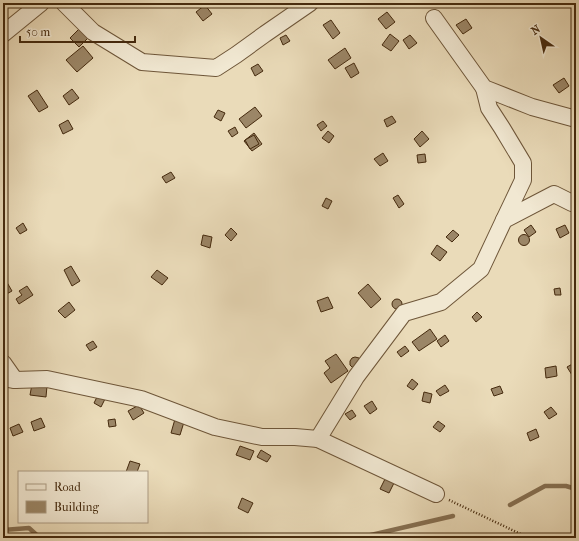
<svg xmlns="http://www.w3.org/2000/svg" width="579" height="541" font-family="'IM FELL French Canon',serif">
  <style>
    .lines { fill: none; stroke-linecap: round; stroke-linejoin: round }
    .stream { stroke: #867052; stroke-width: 4.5 }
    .building { fill: #9b8667; stroke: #452a0e }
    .minor-casing { stroke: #6e5639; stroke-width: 18 }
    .path { stroke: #452a0e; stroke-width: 2.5; stroke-dasharray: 1 2; stroke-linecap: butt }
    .minor { stroke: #f1e8d2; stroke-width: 16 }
  </style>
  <rect width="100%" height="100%" fill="#eadbb9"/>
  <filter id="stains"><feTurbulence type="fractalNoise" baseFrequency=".005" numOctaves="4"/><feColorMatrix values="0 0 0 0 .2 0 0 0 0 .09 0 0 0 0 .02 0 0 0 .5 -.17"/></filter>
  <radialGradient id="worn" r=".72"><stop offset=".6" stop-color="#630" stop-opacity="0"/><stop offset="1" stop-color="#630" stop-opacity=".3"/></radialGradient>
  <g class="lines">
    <g class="stream">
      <polyline points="510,505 545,486 566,486 576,489"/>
      <polyline points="3,530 29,528 40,538"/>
      <polyline points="358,538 453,516"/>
    </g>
  </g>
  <g class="building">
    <polygon points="205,5 212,14 203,21 196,12"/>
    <polygon points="387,12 395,22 386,29 378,19"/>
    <polygon points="466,19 472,28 463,34 456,25"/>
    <polygon points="331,20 340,33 333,39 323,25"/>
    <polygon points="80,28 89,37 79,47 70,38"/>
    <polygon points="390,34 399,41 391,51 382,45"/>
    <polygon points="286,35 290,41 283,45 280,38"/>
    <polygon points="410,35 417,43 409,49 403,40"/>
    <polygon points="83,46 93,58 77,72 66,60"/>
    <polygon points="345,48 351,58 335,69 328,60"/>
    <polygon points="354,63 359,73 351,78 345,68"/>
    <polygon points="258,64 263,71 255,76 251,68"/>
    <polygon points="564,78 569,86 559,93 553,85"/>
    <polygon points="72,89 79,98 69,105 63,96"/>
    <polygon points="37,90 48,107 39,112 28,96"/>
    <polygon points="255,107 262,116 246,128 239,119"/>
    <polygon points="218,110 225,113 221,121 214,117"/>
    <polygon points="392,116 396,122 387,127 384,120"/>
    <polygon points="68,120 73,129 63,134 59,125"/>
    <polygon points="323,121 327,126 321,131 317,125"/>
    <polygon points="235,127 238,133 232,137 228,131"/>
    <polygon points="328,131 334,136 329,143 322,138"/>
    <polygon points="422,131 429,139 420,147 414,139"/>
    <polygon points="254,133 262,144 252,151 244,141"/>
    <polygon points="254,135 259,144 250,149 245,140"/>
    <polygon points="383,153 388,161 380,166 374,159"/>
    <polygon points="425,154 426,162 418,163 417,155"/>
    <polygon points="171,172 175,178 166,183 162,177"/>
    <polygon points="398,195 404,204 399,208 393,198"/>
    <polygon points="326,198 332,201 328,209 322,206"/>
    <polygon points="23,223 27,230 20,234 16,228"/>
    <polygon points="531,225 536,232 529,237 524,230"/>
    <polygon points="565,225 569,233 560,238 556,229"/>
    <polygon points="231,228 237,234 231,241 225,235"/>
    <polygon points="453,230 459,235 452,242 446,237"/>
    <circle cx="524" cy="240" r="5.5"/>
    <polygon points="203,235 212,237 210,248 201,245"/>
    <polygon points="437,245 447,252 440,261 431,254"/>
    <polygon points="71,266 80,281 72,286 64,270"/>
    <polygon points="157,270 168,278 162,285 151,277"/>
    <polygon points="5,279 12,291 3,296 3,280"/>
    <polygon points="368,284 381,299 371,308 358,293"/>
    <polygon points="27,286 33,295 19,304 16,299 22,295 19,291"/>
    <polygon points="560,288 561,295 555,295 554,289"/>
    <polygon points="328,297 333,308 321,312 317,301"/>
    <circle cx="397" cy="304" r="5"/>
    <polygon points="69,302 75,310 65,318 58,311"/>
    <polygon points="477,312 482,317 476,322 472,317"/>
    <polygon points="430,329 437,339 419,351 412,342"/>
    <polygon points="445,335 449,341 441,347 437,341"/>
    <polygon points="93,341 97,347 90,351 86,345"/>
    <polygon points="405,346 409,351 401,357 397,352"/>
    <polygon points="336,354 348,371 331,383 324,373 330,368 325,361"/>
    <polygon points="355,357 359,358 361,361 356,368 352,367 350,365 350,361 352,358"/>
    <polygon points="576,362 576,373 572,375 567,367"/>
    <polygon points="556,366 557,376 546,378 545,368"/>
    <polygon points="412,379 418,384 413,390 407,386"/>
    <polygon points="32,384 47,386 46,397 30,395"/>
    <polygon points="445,385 449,391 440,396 436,391"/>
    <polygon points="500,386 503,393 494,396 491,389"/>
    <polygon points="424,392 432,394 430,403 422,401"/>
    <polygon points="98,395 105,399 101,407 94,403"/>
    <polygon points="372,401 377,409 370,414 364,406"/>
    <polygon points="139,405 144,413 133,420 128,411"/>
    <polygon points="551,407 557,414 549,419 544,412"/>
    <polygon points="352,410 356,416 350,420 345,414"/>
    <polygon points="41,418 45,427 34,431 31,422"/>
    <polygon points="115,419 116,426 109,427 108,420"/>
    <polygon points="175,419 184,422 180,435 171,433"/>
    <polygon points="438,421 445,426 440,432 433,427"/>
    <polygon points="19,424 23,432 13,436 10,428"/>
    <polygon points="536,429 539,437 530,441 527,433"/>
    <polygon points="240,446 254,451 250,460 236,455"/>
    <polygon points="261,450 271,456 267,462 257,457"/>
    <polygon points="130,461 140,464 137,472 126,472"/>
    <polygon points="385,479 394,483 389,493 380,489"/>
    <polygon points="242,498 253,503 248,513 238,508"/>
  </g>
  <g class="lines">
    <g class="minor-casing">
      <g id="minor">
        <polyline points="64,3 93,32 142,62 216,68 236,55 265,34 310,3"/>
        <polyline points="434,18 484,88 532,107 576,119"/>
        <polyline points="3,34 41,3"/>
        <polyline points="484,88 489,108 502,128 523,163 523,180 504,220"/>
        <polyline points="3,363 15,380"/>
        <polyline points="3,378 15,380 47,379 141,399 215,427 262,437 295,437 318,439 436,494"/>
        <polyline points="318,439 356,377 404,313 441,302 481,269 504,220 554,194 572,203 576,201"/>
      </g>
    </g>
    <polyline class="path" points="449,500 529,538"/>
    <use href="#minor" class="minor"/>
  </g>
  <rect width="579" height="541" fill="none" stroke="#eadbb9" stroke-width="16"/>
  <rect x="4" y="4" width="571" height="533" fill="none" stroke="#452a0e" stroke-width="2"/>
  <rect x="8" y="8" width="563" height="525" fill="none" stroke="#452a0e"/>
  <rect x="18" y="471" width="130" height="52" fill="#f1e8d2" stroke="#ac9c84"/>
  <rect x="26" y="484" width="20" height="6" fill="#f1e8d2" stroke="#ac9c84"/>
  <text x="54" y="491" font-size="12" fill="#452a0e">Road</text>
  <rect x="26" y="501" width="20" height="12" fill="#9b8667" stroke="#ac9c84"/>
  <text x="54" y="511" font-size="12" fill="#452a0e">Building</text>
  <g transform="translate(541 38) rotate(326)" stroke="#f1e8d2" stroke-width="3" paint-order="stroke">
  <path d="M0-3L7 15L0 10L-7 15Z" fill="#452a0e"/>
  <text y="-6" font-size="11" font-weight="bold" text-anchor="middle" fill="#452a0e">N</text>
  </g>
  <path d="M20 36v6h115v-6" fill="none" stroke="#452a0e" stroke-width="2"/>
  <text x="26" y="36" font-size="12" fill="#452a0e" stroke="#f1e8d2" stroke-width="3" paint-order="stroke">50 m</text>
  <rect width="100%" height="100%" filter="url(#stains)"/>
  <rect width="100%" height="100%" fill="url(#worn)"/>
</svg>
